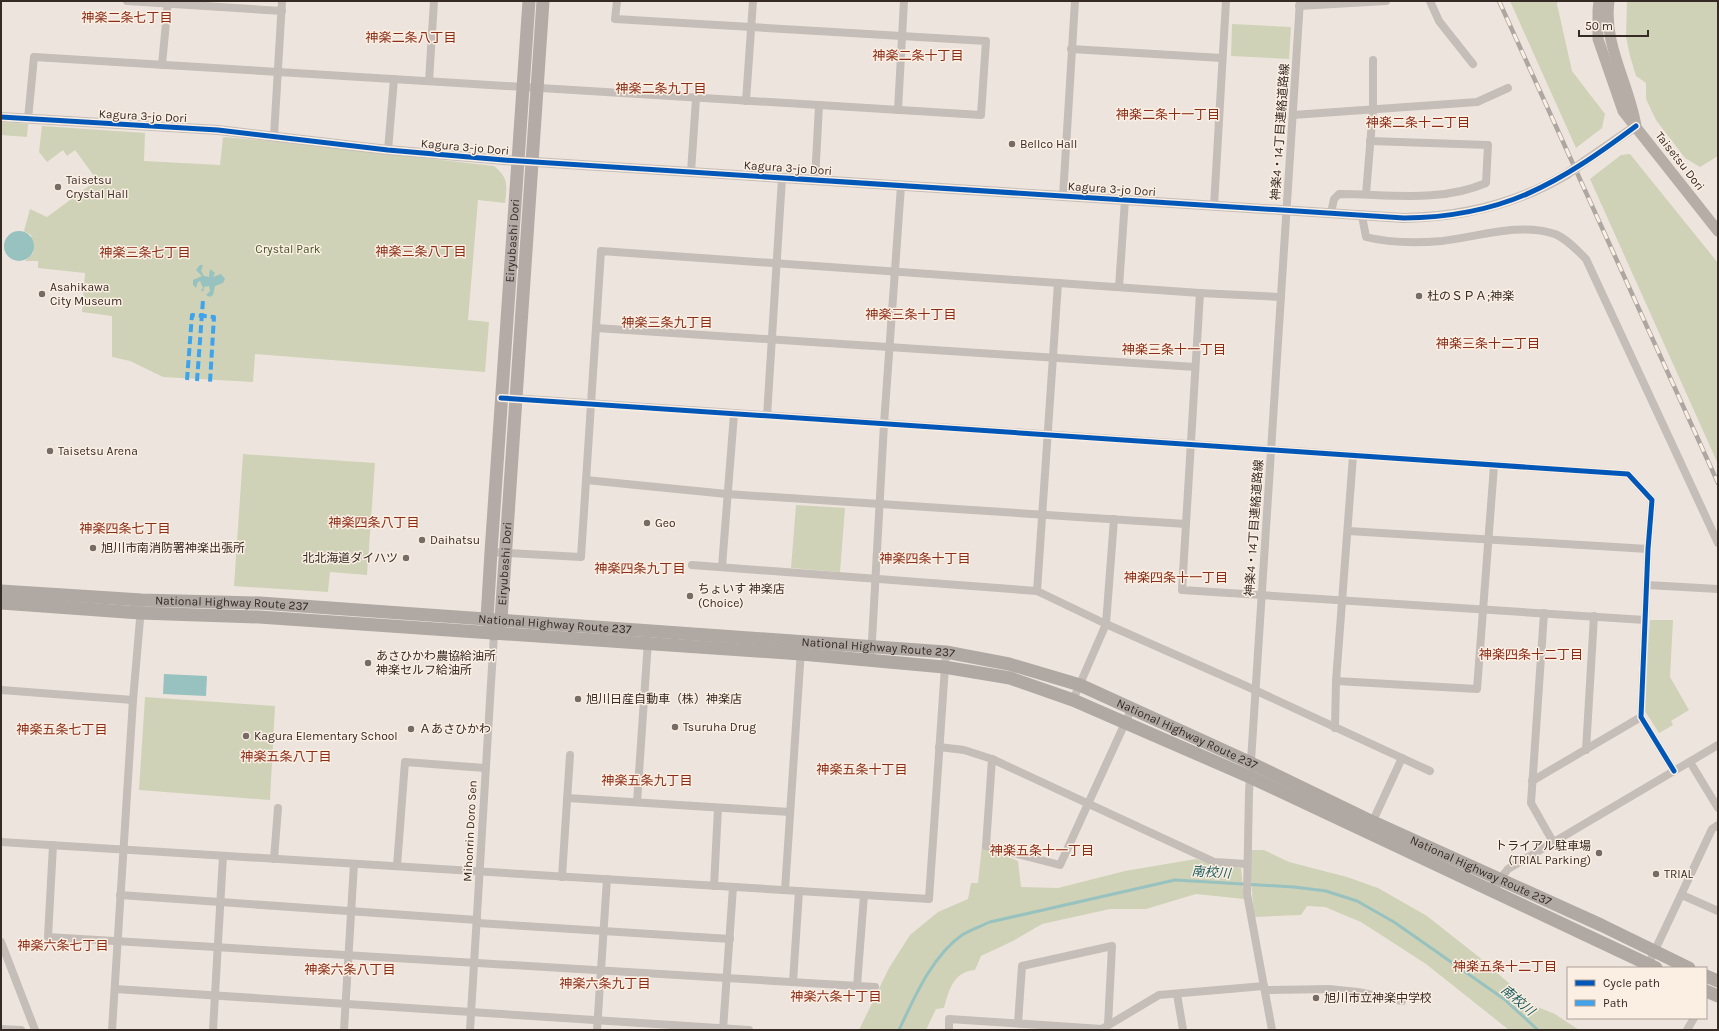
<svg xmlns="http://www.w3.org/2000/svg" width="1719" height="1031" font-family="Karla,'Noto Sans JP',sans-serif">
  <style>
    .green { fill: #cfd2b6 }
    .water { fill: #98c2bf }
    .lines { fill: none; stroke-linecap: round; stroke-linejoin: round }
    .stream { stroke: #98c2bf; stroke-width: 3 }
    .minor { stroke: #c5bdb7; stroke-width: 8 }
    .tertiary { stroke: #c5bdb7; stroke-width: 10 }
    .secondary { stroke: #b6ada7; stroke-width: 11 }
    .primary { stroke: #b4aba6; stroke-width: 13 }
    .trunk { stroke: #b0a8a2; stroke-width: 13 }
    .rail-casing { stroke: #ada6a1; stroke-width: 4.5 }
    .rail { stroke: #fbefe4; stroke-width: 3; stroke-dasharray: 9; stroke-linecap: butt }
    .tertiary-bridge { stroke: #c5bdb7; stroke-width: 10 }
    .quiet { stroke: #3fa3eb; stroke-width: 4; stroke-dasharray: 8 4; stroke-linecap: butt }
    .cycleway-casing { stroke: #fbefe4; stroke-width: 8 }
    .cycleway { stroke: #0057b8; stroke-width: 5 }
    .poi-dot { fill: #766b65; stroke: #fbefe4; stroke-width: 1.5 }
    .labels { text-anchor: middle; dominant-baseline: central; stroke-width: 3; stroke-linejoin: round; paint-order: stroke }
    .street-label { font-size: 12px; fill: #362a25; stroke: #fbefe4 }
    .poi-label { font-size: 12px; fill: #362a25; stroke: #fbefe4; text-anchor: start }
    .park-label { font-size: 12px; fill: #475627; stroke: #fbefe4 }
    .neighbourhood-label { font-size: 13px; fill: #8c2e17; stroke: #fbefe4 }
    .water-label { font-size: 13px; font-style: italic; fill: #175a5b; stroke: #fbefe4 }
  </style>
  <rect width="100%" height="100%" fill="#ede5dd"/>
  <g class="green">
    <polygon points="1510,1 1558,1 1557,4 1572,71 1605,114 1602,128 1576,148"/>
    <polygon points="1627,1 1718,1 1718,156 1700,167 1685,158 1656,120 1646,99 1646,83 1636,76 1630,56 1626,37"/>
    <polygon points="1232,24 1291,27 1289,59 1231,56"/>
    <polygon points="1,122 28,124 27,137 1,135"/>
    <path d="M42 126 145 133 144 161 220 165 223 137 294 143 494 166C509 178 507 186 505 203L478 200 468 320 489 322 485 372 255 354 253 382 163 377 130 361 112 357V316L82 312 85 273 38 268V261H25L33 253 31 235 24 231 30 209 47 217 97 180 75 150 67 156 63 150 47 162 39 152Z"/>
    <polygon points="1630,154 1718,263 1718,464 1590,179 1621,155"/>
    <polygon points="243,454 375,463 367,575 330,572 328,592 234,586"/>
    <polygon points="796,505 845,508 840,572 791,568"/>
    <polygon points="1650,620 1673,620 1670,677 1689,710 1671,721 1673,725 1659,733 1643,708"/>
    <polygon points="145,697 275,706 270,800 139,790"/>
    <path d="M982 845 1018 861 1021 887 1058 888 1125 871 1196 859 1210 864 1241 868 1244 899 1196 894 1146 909H1110L1042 924 1013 941 981 956 975 970C953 972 949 990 944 1008L936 1009 926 1030H859L889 968 910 935 938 912 968 899 971 883H978Z"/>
    <polygon points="1251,850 1264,850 1289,862 1347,877 1378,888 1427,916 1479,957 1535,1006 1555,1014 1579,1030 1509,1030 1426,964 1361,922 1325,907 1307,906 1301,915 1254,917 1250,866"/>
  </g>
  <g class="water">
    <circle cx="19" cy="246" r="15"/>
    <polygon points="200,265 203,265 201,271 204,276 209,277 210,269 215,273 213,277 221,274 225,279 223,283 215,286 213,295 210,297 206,295 210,291 209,286 204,287 203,292 201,290 203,288 200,281 198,282 196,288 193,285 193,280 202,276 196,270"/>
    <polygon points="164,674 207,676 206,696 163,694"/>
  </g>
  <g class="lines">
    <path class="stream" d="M899 1030C914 998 932 956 962 935 970 930 981 926 990 922L1175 880 1294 887 1326 891 1357 901 1394 922 1504 999 1538 1030"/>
    <g class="minor">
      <polyline points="127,1 282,11"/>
      <polyline points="1430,1 1439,21 1473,64"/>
      <polyline points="1299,6 1386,1"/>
      <polyline points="1071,49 1222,58"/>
      <polyline points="162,65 168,1"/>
      <polyline points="429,81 434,1"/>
      <polyline points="746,101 753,1"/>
      <polyline points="898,110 904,1"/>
      <polyline points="1293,115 1477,102 1508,88"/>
      <polyline points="28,119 34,57 981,115 986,41 615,19 617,1"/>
      <polyline points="274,136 282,1"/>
      <polyline points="388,150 394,79"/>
      <polyline points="691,172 696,99"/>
      <polyline points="815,180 819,106"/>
      <polyline points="1366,194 1373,110 1373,60"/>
      <polyline points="1063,196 1075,1"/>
      <polyline points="1214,206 1226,1"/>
      <path d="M1331 213 1334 199 1339 194C1387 194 1440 203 1486 183L1488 145 1370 141"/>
      <path d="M1362 216 1366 237C1389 243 1418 243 1442 241 1478 237 1520 222 1555 234 1567 239 1577 250 1586 259L1718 543"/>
      <polyline points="1119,287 1125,200"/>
      <polyline points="1200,293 1182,590 1645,620"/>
      <polyline points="596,328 1195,367"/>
      <polyline points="513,398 1628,474 1652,500 1648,549 1641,717 1674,771"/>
      <polyline points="767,416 782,178"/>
      <polyline points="586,480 727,494 1186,524"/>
      <polyline points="1348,531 1648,549"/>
      <polyline points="491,552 581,557 601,251 1200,293 1281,297"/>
      <polyline points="692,565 1037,591 1106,624 1246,686 1430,771"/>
      <polyline points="722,567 734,414"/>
      <polyline points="1647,585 1718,589"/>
      <polyline points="1037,591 1058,283"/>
      <polyline points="1544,613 1531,803 1553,842"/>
      <polyline points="871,659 884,424 901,186"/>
      <polyline points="1336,681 1477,689 1494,466"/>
      <polyline points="1,690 133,700"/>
      <polyline points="1073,700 1106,624 1114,519"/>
      <polyline points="1335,728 1336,681 1353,456"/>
      <polyline points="939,747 964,750 992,759 1214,862 1247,864"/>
      <polyline points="1586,750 1594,616"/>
      <polyline points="992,759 986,846 1060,865 1131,710"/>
      <polyline points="1690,762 1718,808"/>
      <polyline points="1532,781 1641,717"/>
      <polyline points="567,798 790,812"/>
      <polyline points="637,802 648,641"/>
      <polyline points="1371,825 1402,758"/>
      <polyline points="1,842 929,899 946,652"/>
      <polyline points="53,845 48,937 875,987"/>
      <polyline points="274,859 278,808"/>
      <polyline points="397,866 405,762 485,768"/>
      <polyline points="562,877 570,755"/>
      <polyline points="714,886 718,808"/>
      <polyline points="785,890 801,650"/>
      <polyline points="1493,893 1500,879 1508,869 1718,745"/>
      <polyline points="120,895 477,920"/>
      <polyline points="1682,895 1718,911"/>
      <polyline points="477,923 730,939"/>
      <polyline points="1,942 35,1030"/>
      <polyline points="1648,965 1712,829 1718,825"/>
      <polyline points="793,982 799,891"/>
      <polyline points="857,986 864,895"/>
      <polyline points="115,989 749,1030"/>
      <polyline points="1265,990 1329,989 1358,992 1402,1001"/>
      <polyline points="1177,994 1183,1030"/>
      <polyline points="1018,1023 1022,966 1112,946 1108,1025"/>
      <polyline points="1,1029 21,1030"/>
      <polyline points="112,1030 133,700 141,608"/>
      <polyline points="213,1030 223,856"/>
      <polyline points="344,1030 354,864"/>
      <polyline points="470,1030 494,634"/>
      <polyline points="597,1030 607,879"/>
      <polyline points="723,1030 733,887"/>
      <polyline points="949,1030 949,1019 1102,1029 1159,995 1264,986"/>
      <polyline points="1272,1030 1247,894 1249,792 1300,1"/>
      <polyline points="1687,1030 1694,1018"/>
    </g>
    <g class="tertiary">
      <path d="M1 117 218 130 388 150 504 160 1404 218C1463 217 1517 204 1567 174"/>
      <polyline points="1584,162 1636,126"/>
    </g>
    <g class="secondary">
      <polyline points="1599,1 1598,10 1598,39 1623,111 1718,231"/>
      <path d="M1609 1C1603 45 1629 83 1636 126"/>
    </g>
    <g class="primary">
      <path id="s1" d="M491 628 487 618 491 552 529 1"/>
      <path id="s2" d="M494 634 501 619 543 1"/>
    </g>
    <g class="trunk">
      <path id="s3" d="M1 591 142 600 260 603 946 652 1009 664 1080 685 1251 763 1373 822 1601 925 1689 968"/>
      <polyline points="1,603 140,613 259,617 801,654 944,667 1010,678 1073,700 1250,777 1656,968"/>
      <polyline points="1706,976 1718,981"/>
      <polyline points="1706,991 1718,996"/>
    </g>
    <g class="rail-casing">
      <polyline id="rail" points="1499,1 1718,483"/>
    </g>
    <use href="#rail" class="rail"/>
    <polyline class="tertiary-bridge" points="1567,174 1584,162"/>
    <g class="quiet">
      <polyline points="187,380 192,315 214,317 210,382"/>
      <polyline points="197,381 203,300"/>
    </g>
    <g class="cycleway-casing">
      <g id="cycleway">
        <path d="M1 117 218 130 388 150 504 160 1404 218C1504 217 1558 184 1636 126"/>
        <polyline points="501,398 1628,474 1652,500 1648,549 1641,717 1674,771"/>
      </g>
    </g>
    <use href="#cycleway" class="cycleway"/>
  </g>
  <g class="poi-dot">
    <circle cx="1012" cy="144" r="4"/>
    <circle cx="58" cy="187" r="4"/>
    <circle cx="42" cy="294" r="4"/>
    <circle cx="1419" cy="296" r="4"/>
    <circle cx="50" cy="451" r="4"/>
    <circle cx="647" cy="523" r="4"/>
    <circle cx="422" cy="540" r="4"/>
    <circle cx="93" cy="548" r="4"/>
    <circle cx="406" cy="558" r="4"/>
    <circle cx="690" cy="596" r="4"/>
    <circle cx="368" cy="663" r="4"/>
    <circle cx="578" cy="699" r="4"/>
    <circle cx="675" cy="727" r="4"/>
    <circle cx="411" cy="729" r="4"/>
    <circle cx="246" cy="736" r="4"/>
    <circle cx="1599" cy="853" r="4"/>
    <circle cx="1656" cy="874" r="4"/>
    <circle cx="1316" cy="998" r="4"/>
  </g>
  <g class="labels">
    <g class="street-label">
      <text transform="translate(143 116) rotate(3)">Kagura 3-jo Dori</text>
      <text transform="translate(1280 132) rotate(-86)">神楽4・14丁目連絡道路線</text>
      <text transform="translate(465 147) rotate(5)">Kagura 3-jo Dori</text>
      <text transform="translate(1680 161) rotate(52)">Taisetsu Dori</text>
      <text transform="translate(788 168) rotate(4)">Kagura 3-jo Dori</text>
      <text transform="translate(1112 189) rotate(4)">Kagura 3-jo Dori</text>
      <text stroke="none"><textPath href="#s1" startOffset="389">Eiryubashi Dori</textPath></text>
      <text transform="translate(1254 528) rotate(-86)">神楽4・14丁目連絡道路線</text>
      <text stroke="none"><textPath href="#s2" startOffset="72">Eiryubashi Dori</textPath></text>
      <text stroke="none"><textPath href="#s3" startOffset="231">National Highway Route 237</textPath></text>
      <text stroke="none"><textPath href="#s3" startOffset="555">National Highway Route 237</textPath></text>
      <text stroke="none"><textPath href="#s3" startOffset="879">National Highway Route 237</textPath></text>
      <text stroke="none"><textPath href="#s3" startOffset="1203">National Highway Route 237</textPath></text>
      <text transform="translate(470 831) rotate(-87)">Mihonrin Doro Sen</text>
      <text stroke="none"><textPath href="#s3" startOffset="1527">National Highway Route 237</textPath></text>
    </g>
    <g class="poi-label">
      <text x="1020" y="144">Bellco Hall</text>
      <text x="66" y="180">Taisetsu<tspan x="66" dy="14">Crystal Hall</tspan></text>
      <text x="50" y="287">Asahikawa<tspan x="50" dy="14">City Museum</tspan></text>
      <text x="1427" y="296">杜のＳＰＡ;神楽</text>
      <text x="58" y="451">Taisetsu Arena</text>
      <text x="655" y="523">Geo</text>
      <text x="430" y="540">Daihatsu</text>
      <text x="101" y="548">旭川市南消防署神楽出張所</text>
      <text x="398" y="558" text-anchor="end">北北海道ダイハツ</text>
      <text x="698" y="589">ちょいす 神楽店<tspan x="698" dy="14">(Choice)</tspan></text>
      <text x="376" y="656">あさひかわ農協給油所<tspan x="376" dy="14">神楽セルフ給油所</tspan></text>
      <text x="586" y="699">旭川日産自動車（株）神楽店</text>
      <text x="683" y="727">Tsuruha Drug</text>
      <text x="419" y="729">Ａあさひかわ</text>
      <text x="254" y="736">Kagura Elementary School</text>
      <text x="1591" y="846" text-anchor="end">トライアル駐車場<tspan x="1591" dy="14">(TRIAL Parking)</tspan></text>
      <text x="1664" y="874">TRIAL</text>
      <text x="1324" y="998">旭川市立神楽中学校</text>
    </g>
    <g class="park-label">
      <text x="288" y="249">Crystal Park</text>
    </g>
    <g class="neighbourhood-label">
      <text x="127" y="17">神楽二条七丁目</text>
      <text x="411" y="37">神楽二条八丁目</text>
      <text x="918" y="55">神楽二条十丁目</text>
      <text x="661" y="88">神楽二条九丁目</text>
      <text x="1168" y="114">神楽二条十一丁目</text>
      <text x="1418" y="122">神楽二条十二丁目</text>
      <text x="421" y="251">神楽三条八丁目</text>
      <text x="145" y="252">神楽三条七丁目</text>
      <text x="911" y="314">神楽三条十丁目</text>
      <text x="667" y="322">神楽三条九丁目</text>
      <text x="1488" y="343">神楽三条十二丁目</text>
      <text x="1174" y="349">神楽三条十一丁目</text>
      <text x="374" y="522">神楽四条八丁目</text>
      <text x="125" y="528">神楽四条七丁目</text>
      <text x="925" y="558">神楽四条十丁目</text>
      <text x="640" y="568">神楽四条九丁目</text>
      <text x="1176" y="577">神楽四条十一丁目</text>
      <text x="1531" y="654">神楽四条十二丁目</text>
      <text x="62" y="729">神楽五条七丁目</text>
      <text x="286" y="756">神楽五条八丁目</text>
      <text x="862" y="769">神楽五条十丁目</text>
      <text x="647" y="780">神楽五条九丁目</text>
      <text x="1042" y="850">神楽五条十一丁目</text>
      <text x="63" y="945">神楽六条七丁目</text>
      <text x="1505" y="966">神楽五条十二丁目</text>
      <text x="350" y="969">神楽六条八丁目</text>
      <text x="605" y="983">神楽六条九丁目</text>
      <text x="836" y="996">神楽六条十丁目</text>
    </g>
    <g class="water-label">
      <text transform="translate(1211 872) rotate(4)">南校川</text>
      <text transform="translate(1518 1000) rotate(40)">南校川</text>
    </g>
  </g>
  <rect width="1719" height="1031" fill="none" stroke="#362a25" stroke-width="4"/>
  <rect x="1567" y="967" width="140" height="52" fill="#fbefe4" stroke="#aca098"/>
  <rect x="1575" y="980" width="20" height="6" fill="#0057b8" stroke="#aca098"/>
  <text x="1603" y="987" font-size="12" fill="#362a25">Cycle path</text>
  <rect x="1575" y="1000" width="20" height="6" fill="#3fa3eb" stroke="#aca098"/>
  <text x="1603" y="1007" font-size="12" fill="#362a25">Path</text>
  <path d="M1579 30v6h69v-6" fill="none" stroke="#362a25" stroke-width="2"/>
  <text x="1585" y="30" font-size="12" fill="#362a25" stroke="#fbefe4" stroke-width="3" paint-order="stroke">50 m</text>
</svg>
